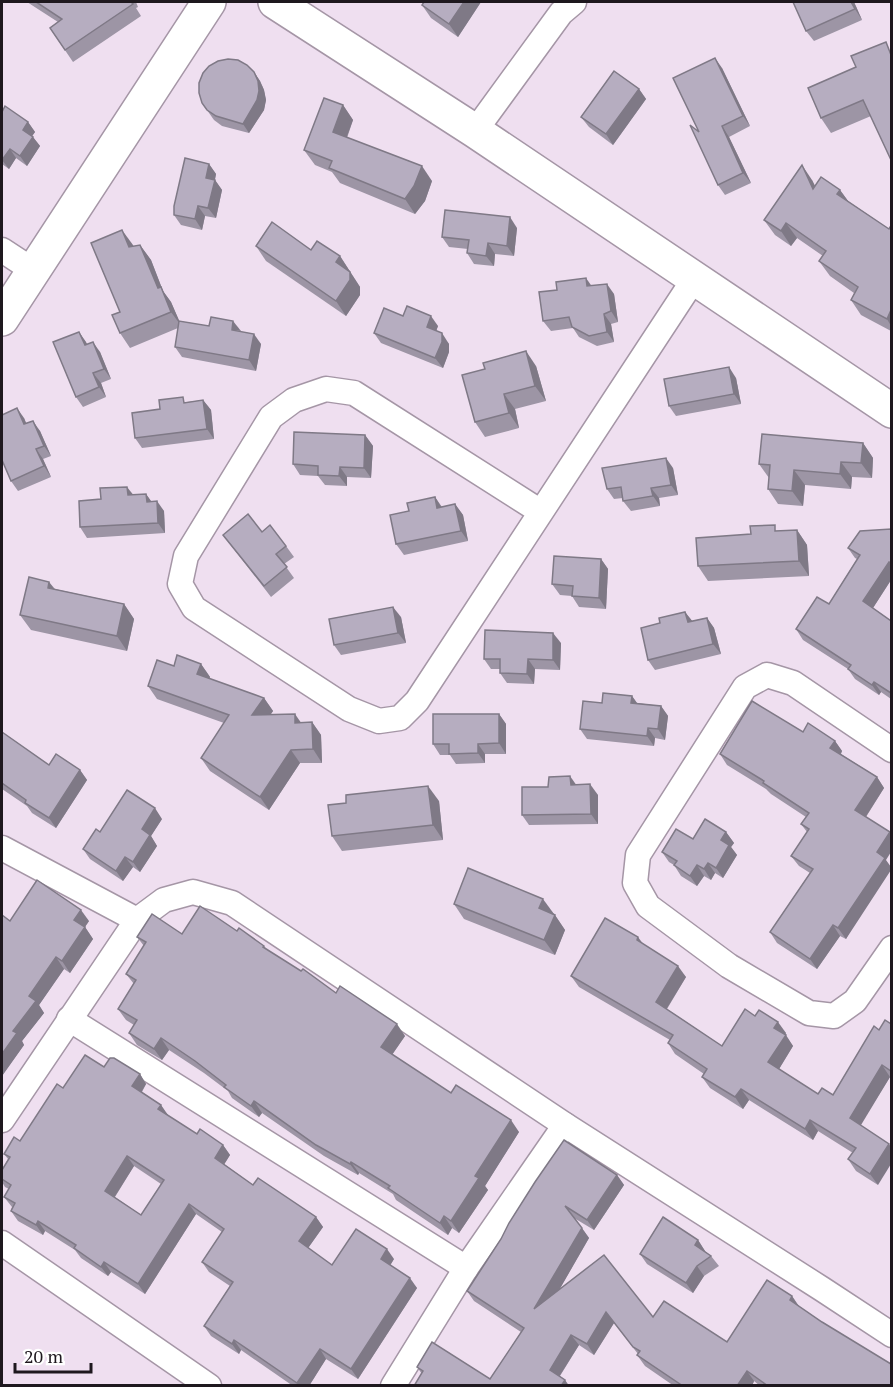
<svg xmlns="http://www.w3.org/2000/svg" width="893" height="1387" font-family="'PT Serif',serif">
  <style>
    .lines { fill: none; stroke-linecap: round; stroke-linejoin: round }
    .street-casing { stroke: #a596a6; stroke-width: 27 }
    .secondary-casing { stroke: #a596a6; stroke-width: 36 }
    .street { stroke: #fff; stroke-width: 24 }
    .secondary { stroke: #fff; stroke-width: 33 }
    .wall { fill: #9d95a5; fill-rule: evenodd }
    .shaded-wall { fill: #7f7986 }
    .building { fill: #b6adc0; stroke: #7f7986; stroke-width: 1.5; fill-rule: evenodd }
  </style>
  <rect width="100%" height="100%" fill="#efdff0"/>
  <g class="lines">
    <g class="street-casing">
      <g id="street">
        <polyline points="475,131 561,13 574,2"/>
        <polyline points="2,250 34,271"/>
        <polyline points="541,512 354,393 326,389 294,400 271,417 186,556 180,584 194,608 349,709 379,721 400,718 417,701 694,279"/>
        <polyline points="892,750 793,683 767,675 745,687 638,855 635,883 648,906 729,966 809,1013 834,1016 855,1001 892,948"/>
        <polyline points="2,848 137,920"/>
        <polyline points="69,1019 466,1268"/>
        <polyline points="2,1120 137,920 164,900 193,892 232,903 565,1125 822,1289 892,1335"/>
        <polyline points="2,1243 209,1386"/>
        <polyline points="393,1386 466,1268 565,1125"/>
      </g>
    </g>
    <g class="secondary-casing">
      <g id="secondary">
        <polyline points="275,2 475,131 892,411"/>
        <polyline points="2,319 209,2"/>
      </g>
    </g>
    <use href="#street" class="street"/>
    <use href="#secondary" class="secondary"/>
  </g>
  <g class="wall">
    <polygon points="27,2 136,2 138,7 136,8 141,16 73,62 50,28 58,22"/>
    <polygon points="424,2 481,2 458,37 431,18 422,5"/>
    <polygon points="793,2 854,2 862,20 814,41 806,31"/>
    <polygon points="886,42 871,116 831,133 821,118 856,67"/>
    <polygon points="722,68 750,126 729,137 751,183 725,195 718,185 699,132"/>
    <polygon points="254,72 260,81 264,90 266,100 264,110 249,133 222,126 214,120 202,103"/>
    <polygon points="639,89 646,99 613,145 589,127 581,117"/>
    <polygon points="343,105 353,120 347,138 432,181 425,201 415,214 340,183 332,172 315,165 304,150"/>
    <polygon points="2,112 28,122 35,132 32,136 40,146 27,166 16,158 9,169 2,164"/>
    <polygon points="209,164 216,174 215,180 222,190 216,218 205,216 202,230 181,225 174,215"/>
    <polygon points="812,180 815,186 840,190 848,201 889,229 891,227 891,331 861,315 851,300 854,293 830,276 819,261 823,256 797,238 791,246 775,235 764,220"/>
    <polygon points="517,228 514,256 495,254 494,266 474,264 467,253 468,249 449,247 442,237"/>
    <polygon points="133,245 133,247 140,245 151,260 163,291 171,302 179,321 241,332 261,344 256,371 182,357 175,347 178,328 130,348 120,333 120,312"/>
    <polygon points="256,246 311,250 340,256 360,287 360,295 346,316 266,261"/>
    <polygon points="592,286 614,294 618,322 611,324 614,342 597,346 579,337 573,328 551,331 543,321"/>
    <polygon points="403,316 438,326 436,331 449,344 449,352 443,368 381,343 374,333"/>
    <polygon points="79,332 87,344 100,352 111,379 101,383 106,397 83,407 76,397"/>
    <polygon points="536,366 546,401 515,409 519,428 485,437 475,422 462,375"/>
    <polygon points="736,378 741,404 676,416 669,406"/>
    <polygon points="203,400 211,410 214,439 142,448 135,438 187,402"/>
    <polygon points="24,418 26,423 40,431 51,456 43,459 51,477 18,491 11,481"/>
    <polygon points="365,435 373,446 371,478 347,477 347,486 325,485 318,476 300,475 293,464"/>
    <polygon points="863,443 873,458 872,478 852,477 851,489 805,485 803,506 778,504 768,489 769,478 759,464"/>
    <polygon points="673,468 678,495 659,498 660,506 631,511 623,501 623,498 614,499 607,489"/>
    <polygon points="146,494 151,501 164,511 165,533 87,538 80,527 101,499"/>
    <polygon points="435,497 442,507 455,504 463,515 468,541 404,555 396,544 409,511"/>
    <polygon points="891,529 891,580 873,608 891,621 891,699 881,692 879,695 855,679 848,669 803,640 796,629 829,604 857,559 855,558 848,548"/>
    <polygon points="797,530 807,545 809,576 708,581 698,566 751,534"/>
    <polygon points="262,532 286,546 294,557 284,564 294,578 271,597 223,535"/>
    <polygon points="601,559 608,569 606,609 579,607 572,596 560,595 552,584"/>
    <polygon points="49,582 55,589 124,604 134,619 127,651 31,630 20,615"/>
    <polygon points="685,612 692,621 707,618 714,628 721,654 655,670 648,660 660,623"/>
    <polygon points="401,617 406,643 341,655 334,645"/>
    <polygon points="561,643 560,670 535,669 534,684 507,683 500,673 500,669 491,669 484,659"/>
    <polygon points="201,664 210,677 209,679 264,698 273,711 271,714 301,723 312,722 321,735 322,763 300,763 269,810 210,771 201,758 224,723 157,699 148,686 174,666"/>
    <polygon points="632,696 637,703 661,706 668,716 665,740 655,738 654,746 587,739 580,729 602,703"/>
    <polygon points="499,714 506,724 506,754 485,754 485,763 456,764 450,755 440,755 433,744"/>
    <polygon points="2,732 49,765 80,770 87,780 56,828 32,813 27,806 2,789"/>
    <polygon points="803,732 835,741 842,751 841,754 877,777 884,788 866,817 886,860 846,939 840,936 817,969 777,943 770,932 810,873 799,866 791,856 807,832 801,824 806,817 771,794 766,789 727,765 720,754"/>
    <polygon points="576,785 598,795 598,824 529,825 522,815 548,787"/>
    <polygon points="439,801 443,840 342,851 332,836 346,803"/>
    <polygon points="162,819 151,836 157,846 140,872 133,867 123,881 90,859 83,849 100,832"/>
    <polygon points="726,832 734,843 731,847 737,855 723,878 715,873 711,880 704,876 697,886 681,876 674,865 669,862 662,852 693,839"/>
    <polygon points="454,904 554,914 565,930 555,955 464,919"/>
    <polygon points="2,915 10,921 89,921 85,927 93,939 70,973 64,969 39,1005 44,1013 22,1041 24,1045 2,1076"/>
    <polygon points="237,931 264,946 267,950 405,1036 392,1055 451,1093 519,1132 485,1186 488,1190 459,1233 452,1228 448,1235 396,1200 393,1194 359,1173 358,1175 324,1156 262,1113 259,1117 232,1098 228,1091 204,1073 169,1050 162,1060 137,1045 129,1033 134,1025 126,1020 118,1009 134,984 126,974 144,946 137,937"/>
    <polygon points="644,945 686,977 667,1009 722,1046 755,1016 786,1033 785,1035 793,1046 779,1069 818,1094 833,1095 879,1030 891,1024 891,1078 890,1077 860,1125 878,1185 856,1171 848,1159 853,1153 818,1131 813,1140 749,1100 743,1109 710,1088 702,1077 704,1074 675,1054 668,1043 670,1040 579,987 571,976"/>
    <path d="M104 1067 140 1074 146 1084 142 1092 161 1105 167 1115 197 1134 223 1145 230 1155 224 1164 253 1185 316 1217 323 1227 308 1248 332 1265 394 1259 390 1265 417 1288 358 1379 326 1359 309 1386H293L241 1350 239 1354 211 1336 204 1326 230 1286 209 1272 202 1262 222 1232 196 1214 145 1294 111 1272 108 1276 81 1258 75 1250 45 1231 43 1235 18 1221 11 1211 12 1207 4 1197 9 1189 5 1187 2 1182V1170L8 1159 4 1154 20 1141 63 1088ZM134 1166 161 1184 141 1215 115 1197Z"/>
    <polygon points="564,1140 617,1175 624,1185 594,1230 574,1218 589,1238 559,1290 604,1255 653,1317 664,1301 727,1342 767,1280 792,1296 799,1306 822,1322 891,1364 891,1386 760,1386 754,1381 752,1386 674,1386 645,1366 637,1355 638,1354 614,1323 594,1355 579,1345 560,1376 565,1380 569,1386 414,1386 422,1374 417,1367 432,1342 490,1379 521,1332 474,1301 467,1291 501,1239 509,1223 535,1182"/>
    <polygon points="698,1240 705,1251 711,1256 719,1266 704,1276 693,1293 647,1264 640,1254"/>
  </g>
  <g class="shaded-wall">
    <polygon points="464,2 481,2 458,37 449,24"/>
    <polygon points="851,2 854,2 862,20 855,9"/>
    <polygon points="715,58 722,68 750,126 743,116"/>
    <polygon points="254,72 260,81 264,90 266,100 264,110 249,133 243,124"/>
    <polygon points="639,89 646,99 613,145 606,134"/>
    <polygon points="343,105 353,120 343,147 333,132"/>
    <polygon points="28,122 35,132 30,139 23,130"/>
    <polygon points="722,126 729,137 751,183 743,173"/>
    <polygon points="33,137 40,146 27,166 20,156"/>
    <polygon points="10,149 16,158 9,169 2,160"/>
    <polygon points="209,164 216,174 213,188 206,178"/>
    <polygon points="802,165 812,180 824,204 813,189"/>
    <polygon points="422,166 432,181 425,201 415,214 405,199"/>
    <polygon points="215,180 222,190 216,218 208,208"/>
    <polygon points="840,190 851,205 837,194"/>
    <polygon points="198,206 205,216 202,230 195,219"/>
    <polygon points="510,217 517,228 514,256 507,246"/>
    <polygon points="786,223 797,238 791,246 781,231"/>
    <polygon points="122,230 133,245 140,262 129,247"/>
    <polygon points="488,243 495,254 494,266 486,256"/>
    <polygon points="140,245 151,260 163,291 171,302 182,327 171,312 158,288"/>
    <polygon points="340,256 360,287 360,295 346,316 336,301 336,262"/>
    <polygon points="586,278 593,288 587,286"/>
    <polygon points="607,284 614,294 618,322 611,311"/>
    <polygon points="891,310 891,326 887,319"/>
    <polygon points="604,314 611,324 614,342 607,332"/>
    <polygon points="431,316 438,326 434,337 427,327"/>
    <polygon points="233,321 241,331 232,330"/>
    <polygon points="79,332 86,342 92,356 85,345"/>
    <polygon points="442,333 449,344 449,352 443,368 435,358"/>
    <polygon points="254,334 261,344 256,371 249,360"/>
    <polygon points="93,342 100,352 111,379 104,369"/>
    <polygon points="526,351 536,366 546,401 535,386"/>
    <polygon points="729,367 736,378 741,404 734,394"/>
    <polygon points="93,373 101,383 106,397 99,387"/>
    <polygon points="504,394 515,409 519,428 509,413"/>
    <polygon points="203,400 211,410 214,439 207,429"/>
    <polygon points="17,408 24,418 31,435 24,424"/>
    <polygon points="33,421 40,431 51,456 44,446"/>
    <polygon points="365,435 373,446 371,478 364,468"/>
    <polygon points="863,443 873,458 872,478 861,463"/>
    <polygon points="36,449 43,459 51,477 44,466"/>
    <polygon points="666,458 673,468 678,495 671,485"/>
    <polygon points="841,462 852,477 851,489 840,474"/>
    <polygon points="340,467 347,477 347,486 339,476"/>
    <polygon points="794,470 805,485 803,506 792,491"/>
    <polygon points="127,487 135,497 128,495"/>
    <polygon points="651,488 659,498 660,506 653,496"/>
    <polygon points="146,494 153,504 147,502"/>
    <polygon points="435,497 442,508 437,508"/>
    <polygon points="157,501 164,511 165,533 158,523"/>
    <polygon points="455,504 463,515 468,541 461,531"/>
    <polygon points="797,530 807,545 809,576 799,561"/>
    <polygon points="601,559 608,569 606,609 599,598"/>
    <polygon points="889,562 891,565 891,580 871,611 863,601"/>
    <polygon points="49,582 60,597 48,588"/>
    <polygon points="124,604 134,619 127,651 117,636"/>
    <polygon points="393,607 401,617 406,643 398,633"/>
    <polygon points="685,612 693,622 688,622"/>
    <polygon points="707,618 714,628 721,654 713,644"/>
    <polygon points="553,633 561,643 560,670 553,660"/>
    <polygon points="528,659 535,669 534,684 527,674"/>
    <polygon points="201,664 210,677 206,687 197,674"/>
    <polygon points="874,682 881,692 879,695 872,685"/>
    <polygon points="632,696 639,706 631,703"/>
    <polygon points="264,698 273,711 261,728 252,715"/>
    <polygon points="661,706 668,716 665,740 658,729"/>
    <polygon points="295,714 304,727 295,723"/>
    <polygon points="499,714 506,724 506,754 499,743"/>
    <polygon points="312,722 321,735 322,763 313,749"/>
    <polygon points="648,728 655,738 654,746 647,736"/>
    <polygon points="835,741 842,751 838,759 830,748"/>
    <polygon points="478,744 485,754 485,763 478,753"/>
    <polygon points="291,750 300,763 269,810 260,797"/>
    <polygon points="80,770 87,780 56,828 49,818"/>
    <polygon points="570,776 577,786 571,785"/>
    <polygon points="877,777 884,788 863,821 855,810"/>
    <polygon points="590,784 598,795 598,824 591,814"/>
    <polygon points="428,786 439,801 443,840 433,825"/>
    <polygon points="155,808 162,819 151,836 157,846 140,872 133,862 142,829"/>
    <polygon points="726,832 734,843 731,847 737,855 723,878 716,868 721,840"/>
    <polygon points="890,832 891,835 891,852 886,860 891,867 891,870 846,939 838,928 877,852"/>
    <polygon points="125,857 133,867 123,881 116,871"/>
    <polygon points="708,863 715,873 711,880 704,869"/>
    <polygon points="697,865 704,876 697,886 690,876"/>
    <polygon points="543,899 554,914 550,924 539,908"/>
    <polygon points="81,910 89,921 82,931 74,920"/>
    <polygon points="555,915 565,930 555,955 544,940"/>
    <polygon points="833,925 840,936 817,969 810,959"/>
    <polygon points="85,927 93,939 70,973 62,961"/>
    <polygon points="638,937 646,948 637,940"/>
    <polygon points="56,957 64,969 39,1005 44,1013 22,1041 24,1045 2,1076 2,1054 13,1031 29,996"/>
    <polygon points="678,966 686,977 664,1013 656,1002"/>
    <polygon points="778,1022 786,1033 782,1039 774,1028"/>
    <polygon points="397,1024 405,1036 389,1059 381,1047"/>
    <polygon points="786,1035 793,1046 776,1074 768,1062"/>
    <polygon points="161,1038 169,1050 162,1060 154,1049"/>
    <polygon points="882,1065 890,1077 858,1130 850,1118"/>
    <polygon points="140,1074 146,1084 139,1096 132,1086"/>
    <polygon points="741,1089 749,1100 743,1109 735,1097"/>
    <polygon points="254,1101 262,1113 259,1117 251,1106"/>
    <polygon points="161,1105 168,1115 165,1119 158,1109"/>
    <polygon points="511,1120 519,1132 485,1186 488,1190 459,1233 451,1221 475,1176"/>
    <polygon points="810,1120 818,1131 813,1140 805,1129"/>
    <polygon points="889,1144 891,1147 891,1164 878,1185 870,1174"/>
    <polygon points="223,1145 230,1155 222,1168 215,1158"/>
    <polygon points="127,1156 134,1166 112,1201 105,1191"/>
    <polygon points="351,1162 359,1173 358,1175 350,1164"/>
    <polygon points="617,1175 624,1185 594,1230 587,1220"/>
    <polygon points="189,1204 196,1214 145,1294 138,1284"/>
    <polygon points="444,1216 452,1228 448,1235 440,1223"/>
    <polygon points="316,1217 323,1227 306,1251 299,1241"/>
    <polygon points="38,1221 45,1231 43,1235 36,1225"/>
    <polygon points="582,1228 589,1238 542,1320 534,1309"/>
    <polygon points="698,1240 705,1251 702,1255 695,1245"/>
    <polygon points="387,1249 394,1259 388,1269 381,1259"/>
    <polygon points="104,1262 111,1272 108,1276 101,1267"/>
    <polygon points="697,1266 704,1276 693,1293 686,1283"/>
    <polygon points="410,1278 417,1288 358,1379 351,1369"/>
    <polygon points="792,1296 799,1307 790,1300"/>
    <polygon points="606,1312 614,1323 594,1355 587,1344"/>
    <polygon points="571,1335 579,1345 557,1380 550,1370"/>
    <polygon points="234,1340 241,1350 239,1354 232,1344"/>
    <polygon points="320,1349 326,1359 309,1386 298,1386 297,1383"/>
    <polygon points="747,1371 754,1381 752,1386 737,1386"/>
    <polygon points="565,1380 569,1386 561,1386"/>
  </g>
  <g class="building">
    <polygon points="36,2 131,2 133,4 65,50 50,28 62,19"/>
    <polygon points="424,2 464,2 449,24 422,5"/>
    <polygon points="793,2 851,2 855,9 806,31"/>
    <polygon points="886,42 891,55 891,160 863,100 821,118 808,88 856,67 851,56"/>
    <polygon points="715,58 743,116 722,126 743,173 718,185 690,125 699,132 673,78"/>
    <polygon points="228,59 238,60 247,65 254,72 258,81 259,91 257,100 243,124 216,116 207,110 202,103 199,93 199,83 203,73 209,66 218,61"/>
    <polygon points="614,71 639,89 606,134 581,117"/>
    <polygon points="324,98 343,105 333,132 422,166 414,186 405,199 329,168 332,161 304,150"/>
    <polygon points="5,106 28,122 23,130 33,137 20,156 10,149 2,160 2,112"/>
    <polygon points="185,158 209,164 206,178 215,180 208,208 198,206 195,219 174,215 174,206"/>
    <polygon points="802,165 813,189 821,177 840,190 837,194 889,229 890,227 891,227 891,310 887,319 851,300 858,287 819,261 826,251 786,223 781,231 764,220"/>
    <polygon points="445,210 510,217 507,246 488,243 486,256 467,253 469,240 442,237"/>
    <polygon points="272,222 311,250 317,241 340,256 336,262 350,272 350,280 336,301 256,246"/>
    <polygon points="122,230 129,247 140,245 158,288 161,287 171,312 120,333 112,315 120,312 91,243"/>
    <polygon points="586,278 587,286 607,284 611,311 604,314 607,332 589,336 572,327 569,317 543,321 539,292 557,290 556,282"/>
    <polygon points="407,306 431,316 427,327 442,333 442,342 435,358 374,333 384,308 403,316"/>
    <polygon points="211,317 233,321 232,330 254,334 249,360 175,347 179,321 209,326"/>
    <polygon points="79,332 85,345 93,342 104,369 93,373 99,387 76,397 53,342"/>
    <polygon points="526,351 535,386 504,394 509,413 475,422 462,375 485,369 483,363"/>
    <polygon points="729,367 734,394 669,406 664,379"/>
    <polygon points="183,397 184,403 203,400 207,429 135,438 132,413 160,409 159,400"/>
    <polygon points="17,408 24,424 33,421 44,446 36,449 44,466 11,481 2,460 2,415"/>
    <polygon points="294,432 365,435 364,468 340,467 339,476 318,475 318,466 293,464"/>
    <polygon points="762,434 863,443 861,463 841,462 840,474 794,470 792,491 768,489 770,465 759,464"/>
    <polygon points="666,458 671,485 651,488 653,496 623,501 621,487 607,489 602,468"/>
    <polygon points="127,487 128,495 146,494 147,502 157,501 158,523 80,527 79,501 101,499 100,488"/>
    <polygon points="435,497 437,508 455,504 461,531 396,544 390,515 409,511 407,503"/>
    <polygon points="248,514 262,532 270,525 286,546 276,554 287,567 264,586 223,535"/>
    <polygon points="775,525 775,531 797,530 799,561 698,566 696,538 751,534 750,526"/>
    <polygon points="891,529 891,563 889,562 863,601 891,621 891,693 874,682 872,685 848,669 851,665 796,629 817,597 829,604 860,555 848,548 860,531"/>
    <polygon points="554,556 601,559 599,598 572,596 573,586 552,584"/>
    <polygon points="29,577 49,582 48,588 124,604 117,636 20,615"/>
    <polygon points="393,607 398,633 334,645 329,619"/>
    <polygon points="685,612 688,622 707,618 713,644 648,660 641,628 660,623 659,618"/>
    <polygon points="485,630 553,633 553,660 528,659 527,674 500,673 500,659 484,659"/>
    <polygon points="177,655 201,664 197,674 264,698 252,715 295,714 295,723 312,722 313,749 291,750 260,797 201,758 229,715 148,686 157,660 174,666"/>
    <polygon points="603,693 632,696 631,703 661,706 658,729 648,728 647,736 580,729 583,701 602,703"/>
    <polygon points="752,701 803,732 808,723 835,741 830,748 877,777 855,810 890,832 877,852 885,858 838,928 833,925 810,959 770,932 813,869 791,856 809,829 801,824 809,813 763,783 764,781 720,754"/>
    <polygon points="433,714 499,714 499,743 478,744 478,753 449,754 449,744 433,744"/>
    <polygon points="2,732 49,765 56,754 80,770 49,818 25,803 26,800 2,783"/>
    <polygon points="570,776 571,785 590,784 591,814 522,815 522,787 548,787 549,777"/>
    <polygon points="428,786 433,825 332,836 328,805 346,803 346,795"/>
    <polygon points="127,790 155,808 142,829 150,835 133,862 125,857 116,871 83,849 96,829 100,832"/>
    <polygon points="705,819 726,832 721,840 729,845 716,868 708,863 704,869 697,865 690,876 674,865 677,861 662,852 676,829 693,839"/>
    <polygon points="468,868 543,899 539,908 555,915 544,940 454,904"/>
    <polygon points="37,880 81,910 74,920 85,927 62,961 56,957 29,996 36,1001 13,1031 17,1033 2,1054 2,915 10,921"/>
    <polygon points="200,906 237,931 239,928 264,946 263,947 301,971 303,969 336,993 340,986 397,1024 381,1047 451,1093 456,1085 511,1120 475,1176 479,1178 451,1221 444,1216 440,1223 388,1188 390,1186 351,1162 350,1164 316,1145 254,1101 251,1106 224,1087 226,1085 195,1061 161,1038 154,1049 129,1033 137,1020 118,1009 136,980 126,974 146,942 137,937 152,914 182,934"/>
    <polygon points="605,918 638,937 637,940 678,966 656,1002 722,1046 745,1009 755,1016 759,1010 778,1022 774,1028 786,1035 768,1062 818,1094 822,1088 833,1095 874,1026 879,1030 885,1020 891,1024 891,1071 882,1065 850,1118 889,1144 870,1174 848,1159 856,1148 810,1120 805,1129 741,1089 735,1097 702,1077 707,1069 668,1043 673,1035 571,976"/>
    <path d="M85 1055 104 1067 110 1058H114L140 1074 132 1086 161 1105 158 1109 197 1134 200 1129 223 1145 215 1158 253 1185 258 1178 316 1217 299 1241 332 1265 356 1229 387 1249 381 1259 410 1278 351 1369 320 1349 297 1383 234 1340 232 1344 204 1326 233 1282 202 1262 224 1229 189 1204 138 1284 104 1262 101 1267 74 1248 76 1245 38 1221 36 1225 11 1211 15 1203 4 1197 11 1185 2 1179V1170L10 1157 4 1154 14 1137 20 1141 57 1084 63 1088ZM127 1156 164 1180 141 1215 105 1191Z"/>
    <polygon points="564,1140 617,1175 587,1220 565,1206 582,1228 534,1309 604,1255 653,1317 664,1301 727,1342 767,1280 792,1296 790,1300 822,1322 891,1364 891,1386 768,1386 747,1371 737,1386 683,1386 637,1355 640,1351 633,1347 606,1312 587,1344 571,1335 550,1370 565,1380 561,1386 414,1386 423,1371 417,1367 432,1342 490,1379 524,1328 467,1291 501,1239 509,1223 535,1182"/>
    <polygon points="663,1217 698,1240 695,1245 711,1256 697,1266 686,1283 640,1254"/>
  </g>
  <rect width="893" height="1387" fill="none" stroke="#1e181e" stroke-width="6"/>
  <path d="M15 1363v9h76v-9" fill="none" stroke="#1e181e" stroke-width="3"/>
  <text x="24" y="1363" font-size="18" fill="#1e181e" stroke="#ffffff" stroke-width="4.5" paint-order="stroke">20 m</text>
</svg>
